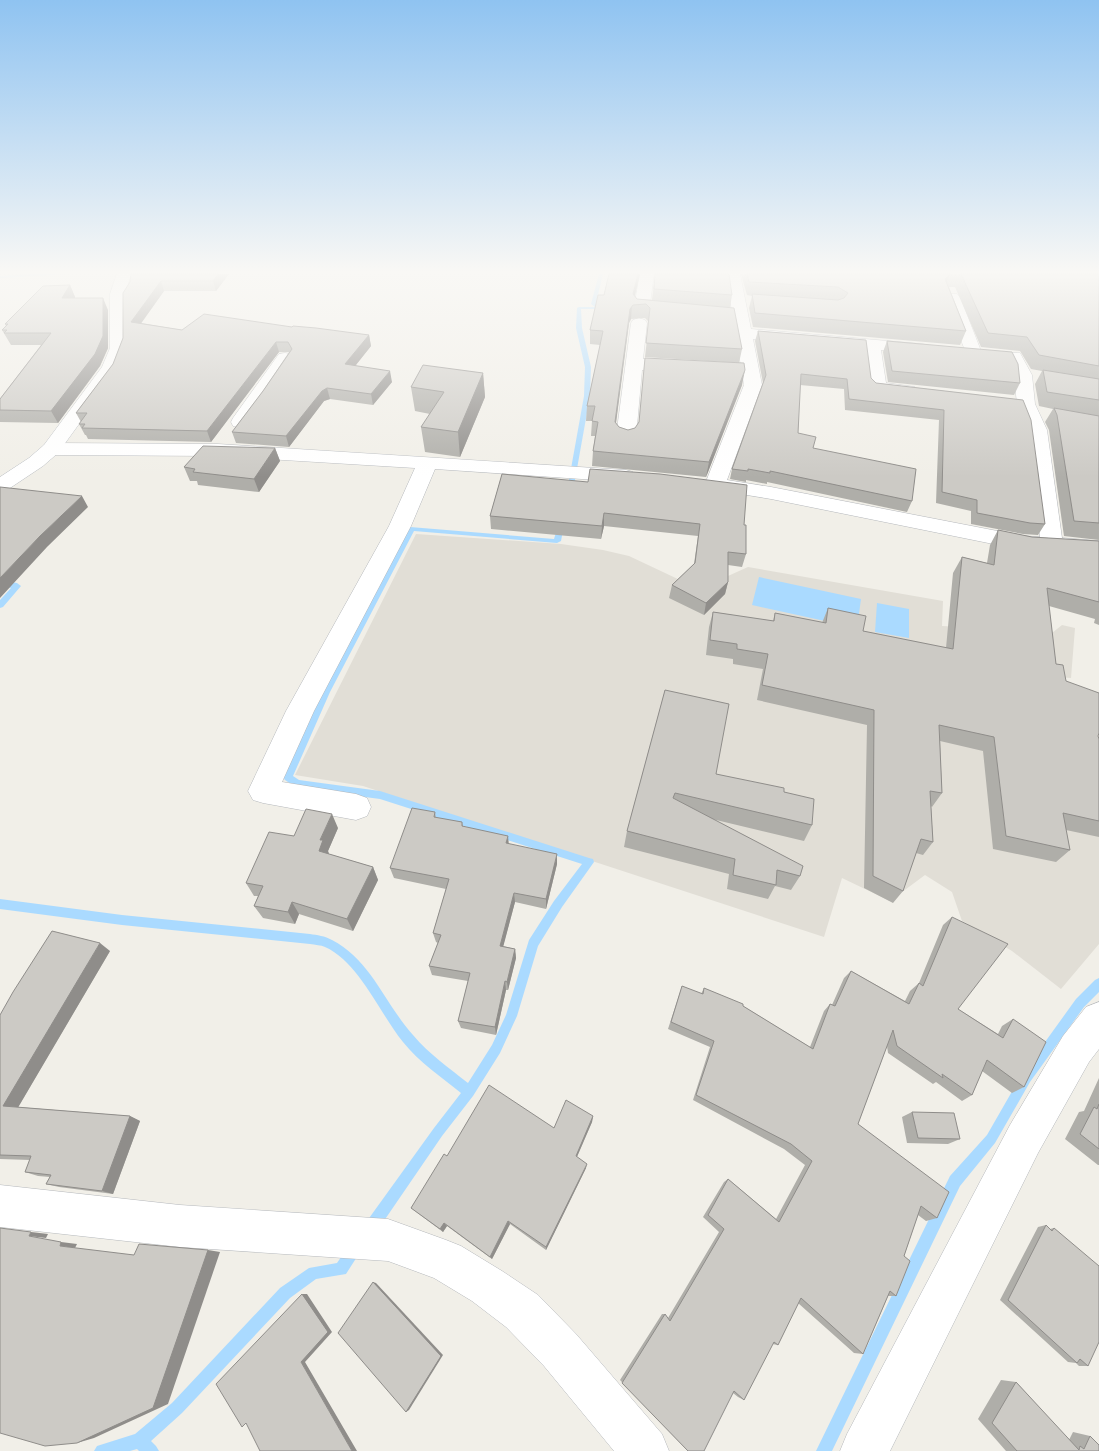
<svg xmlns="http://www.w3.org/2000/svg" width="1099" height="1451" font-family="'DejaVu Sans',sans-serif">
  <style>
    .education { fill: #e1ded6 }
    .water { fill: #aadaff }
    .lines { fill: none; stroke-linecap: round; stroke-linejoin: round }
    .stream { fill: #aadaff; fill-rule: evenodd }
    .street-casing { stroke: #b5b8bc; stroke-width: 1 }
    .secondary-casing { stroke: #b6babf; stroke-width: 1 }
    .street { fill: #fff; fill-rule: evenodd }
    .secondary { fill: #fff; fill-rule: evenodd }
    .wall { fill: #afaea9 }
    .shaded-wall { fill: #8f8d8a }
    .building { fill: #cccac5; stroke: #8f8d8a }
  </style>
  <rect width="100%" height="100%" fill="#f1efe8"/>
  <polygon class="education" points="416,534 561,544 603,550 629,556 699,589 748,567 943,601 942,626 988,628 1047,637 1062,625 1075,628 1071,678 1056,677 1099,731 1099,944 1061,989 1012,951 962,921 952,892 925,875 890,901 842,878 824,937 363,786 295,775"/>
  <g class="water">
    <polygon points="759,577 861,599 857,628 752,605"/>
    <polygon points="877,603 909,609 909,638 875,632"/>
  </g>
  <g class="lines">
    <g class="stream">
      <polygon points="30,274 69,274 0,278 0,276"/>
      <polygon points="599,274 603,274 596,303 599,304 599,308 597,309 581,309 582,328 591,367 590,396 573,491 570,493 567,491 584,396 585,367 576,328 577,308 579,307 595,307 591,304"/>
      <path d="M559 523H561L564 525 561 541 557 543 414 531 330 692 293 776 299 780 380 791 589 858 593 859 594 862 562 907 538 946 517 1016 500 1053 473 1096 442 1136 377 1231 372 1233 367 1231 365 1226 367 1221 434 1128 461 1093C441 1077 419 1062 403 1042 380 1014 359 962 325 947 321 945 315 945 310 944L122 925 0 909V899L122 915 310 934C317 935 325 936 332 940 371 960 385 1004 413 1035 429 1054 449 1068 468 1083L492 1045 506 1015 529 940 554 901 582 864 380 799 297 788 285 780 283 777 322 692 410 527 554 539Z"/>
      <polygon points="0,580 17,583 21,586 3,607 0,608 0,600 11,588 0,586"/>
      <polygon points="1099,978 1099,992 1084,1007 1030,1082 995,1143 960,1186 832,1451 816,1451 950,1176 987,1135 1022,1074 1076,999 1095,980"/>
      <polygon points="355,1242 360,1244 362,1249 346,1274 316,1279 290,1298 182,1413 151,1441 156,1446 159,1451 139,1451 137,1449 130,1451 94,1451 97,1446 135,1434 172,1403 280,1288 309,1268 337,1263 350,1244"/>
    </g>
    <g class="street-casing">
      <g id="street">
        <polygon points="640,274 654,274 650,304 677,307 679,310 677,313 671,315 637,311 634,308"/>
        <polygon points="726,274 740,274 751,329 922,344 928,345 930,349 928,353 922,354 881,350 886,383 915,387 918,391 915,395 909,396 872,392 869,388 864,349 753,339 762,385 727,480 771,487 1023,536 1040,537 1027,430 1017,404 1014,375 1008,362 968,358 944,297 947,294 957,294 960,297 981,351 1020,353 1032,375 1035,404 1047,430 1062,538 1099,541 1099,555 1023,550 771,499 704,488 701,484 707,479 744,385"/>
        <polygon points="639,318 645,320 647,323 643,359 686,363 689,367 686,371 680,372 642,370 636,437 633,441 626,443 619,441 616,437 631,323 633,320"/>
        <path d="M285 353 291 354 293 358C286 370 254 422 245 426 241 428 237 427 233 426L231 422 233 418 279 354Z"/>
        <polygon points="51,443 218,444 626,470 633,472 636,476 633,480 626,482 435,469 411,526 314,711 282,782 356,794 367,798 371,807 367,816 356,820 263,803 253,800 248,791 286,711 389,526 415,468 218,456 51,455 44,453 41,449 44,445"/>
        <polygon points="1099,1002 1099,1049 1089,1062 1038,1153 890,1451 840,1451 847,1434 1010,1125 1063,1036 1086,1007"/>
        <polygon points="0,1185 180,1205 388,1219 446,1240 461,1246 502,1271 538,1295 576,1334 662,1434 669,1451 614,1451 544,1366 506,1327 472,1301 434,1278 388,1261 180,1247 0,1227"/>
      </g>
    </g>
    <g class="secondary-casing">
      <polygon id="secondary" points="117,274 131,274 125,294 126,348 116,373 58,453 43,466 7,490 0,492 0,477 29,458 44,445 102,367 110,348 110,294"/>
    </g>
    <use href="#street" class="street"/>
    <use href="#secondary" class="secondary"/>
  </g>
  <g class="wall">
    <polygon points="229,274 216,291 164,291 141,323 182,330 292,327 369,335 371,346 355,366 392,382 373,405 330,399 324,401 289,447 236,443 232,432 263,391 289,352 279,352 211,442 88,439 86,435 85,435 79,424 81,422 76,413 113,364 123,338 130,282"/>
    <polygon points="609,274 640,274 635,296 637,299 652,300 655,274 732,295 730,308 742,349 739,363 645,357 649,322 645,318 631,319 629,323 616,423 619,427 628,430 635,428 742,385 706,477 592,466 593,451 595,436 591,436 592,421 586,421 587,406 600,345 590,344 590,330 604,295"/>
    <polygon points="741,274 1099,274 1099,540 1064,536 1049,430 1045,422 1053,409 1039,406 1035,384 1042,371 1031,369 1020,351 981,347 955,287 949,287 966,331 960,345 753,327 749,308 752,296 747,295"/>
    <polygon points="70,285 75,297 75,298 108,310 108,348 100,366 58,423 0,422 0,399 41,345 11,345 2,330 6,326 5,324"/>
    <polygon points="758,331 871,378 876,383 1023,400 1045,524 1038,535 1023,534 971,524 971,511 936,503 939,420 845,410 844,389 800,385 798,433 813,448 912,501 907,512 767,482 767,484 746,480 746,482 730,479 732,469 763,383 755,341"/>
    <polygon points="887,341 1020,383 1014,395 888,382 883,352"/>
    <polygon points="483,373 485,397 460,457 425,452 421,427 430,414 415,411 411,387"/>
    <polygon points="275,448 280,461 259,492 198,485 197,481 190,481 184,467"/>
    <polygon points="502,474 744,525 746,554 742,567 728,565 728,582 725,594 704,615 669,598 672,585 694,564 698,536 604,526 601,539 491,529 490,516"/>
    <polygon points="998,530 1032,537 1099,541 1099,625 1094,623 1095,619 1049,606 1056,664 1098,736 1099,739 1099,837 1066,830 1070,850 1056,862 993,849 983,751 940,741 942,793 932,807 931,806 933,842 923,855 916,853 903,891 893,903 864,888 867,725 757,700 763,669 733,664 733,659 706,655 709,627 713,612 773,621 775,613 822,623 828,608 863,631 946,648 953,573 962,557 987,563 990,545"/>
    <polygon points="665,690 716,774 784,792 812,825 804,841 712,819 800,876 791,890 775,886 768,899 727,889 729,874 624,847 627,831"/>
    <polygon points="435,812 436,818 462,822 463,826 509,844 557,864 546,909 515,902 503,946 515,949 516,958 508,990 506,990 496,1035 461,1028 458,1021 468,981 432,975 429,966 438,943 436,942 433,933 446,889 394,878 390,868"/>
    <polygon points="338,828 328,851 329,854 373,867 378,880 353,931 299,914 295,924 263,918 254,906 258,896 254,896 246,883"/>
    <polygon points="952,917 958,1009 998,1034 1002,1026 1013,1019 1024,1087 1012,1093 982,1071 972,1095 962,1101 936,1082 933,1084 888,1053 887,1046 858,1124 937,1218 926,1221 918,1215 904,1256 896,1296 888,1296 863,1354 854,1353 798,1303 778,1345 772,1344 744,1400 738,1397 733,1393 688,1451 620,1380 662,1314 665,1314 668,1318 719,1232 703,1217 724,1182 728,1179 776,1219 805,1165 784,1149 693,1100 710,1047 668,1029 682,986 701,994 704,988 743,1006 810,1047 824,1011 830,1004 832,1005 844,978 851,971 905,1001 910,991 919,983 943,925"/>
    <polygon points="110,951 18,1107 130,1116 140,1121 113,1194 59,1187 46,1184 50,1177 38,1176 25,1172 30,1160 0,1159 0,1015"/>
    <polygon points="1099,1078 1099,1165 1098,1165 1065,1139 1079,1112 1084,1111"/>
    <polygon points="912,1112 960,1139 948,1144 907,1143 902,1117"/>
    <polygon points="593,1116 592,1122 577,1157 586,1168 546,1250 510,1224 492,1259 447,1226 443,1232 411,1208 447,1156 554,1128"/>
    <polygon points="1046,1225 1050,1229 1054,1228 1088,1366 1079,1366 1076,1363 1068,1362 1000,1300 1038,1227"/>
    <polygon points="1001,1380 1016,1382 1069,1440 1073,1432 1090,1436 1099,1451 1006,1451 978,1419"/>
  </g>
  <g class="shaded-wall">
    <polygon points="218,274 229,274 216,291 213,281"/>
    <polygon points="638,274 640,274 632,306 631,319 629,323 614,437 615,422 630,309"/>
    <polygon points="950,274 945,287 945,279"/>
    <polygon points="161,281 164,291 135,332 131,322"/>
    <polygon points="70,285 75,297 68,310 62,298"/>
    <polygon points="103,298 108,310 108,348 100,366 58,423 51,411"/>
    <polygon points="369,335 371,346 348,375 345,364"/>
    <polygon points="276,342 279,352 211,442 207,431"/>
    <polygon points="745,370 742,385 706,477 709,462"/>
    <polygon points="390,371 392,382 373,405 371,394"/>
    <polygon points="483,373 485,397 460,457 458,432"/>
    <polygon points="327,388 330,399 324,401 289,447 286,436 322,391"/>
    <polygon points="275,448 280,461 259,492 254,479"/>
    <polygon points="82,496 88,507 47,547 0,598 0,578 40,536"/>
    <polygon points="604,513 604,526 601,539 602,526"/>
    <polygon points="728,582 725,594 704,615 706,603"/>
    <polygon points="332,814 338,828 328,851 329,854 325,864 319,851 320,840"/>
    <polygon points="508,836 509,846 506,843"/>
    <polygon points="557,854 557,864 546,909 546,899"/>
    <polygon points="373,867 378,880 353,931 347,919"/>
    <polygon points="514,893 515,902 501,955 500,946"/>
    <polygon points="292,902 299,914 295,924 288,912"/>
    <polygon points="100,943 110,951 16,1111 3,1106"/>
    <polygon points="515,949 516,958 508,990 507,982"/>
    <polygon points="505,981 506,990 496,1035 495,1027"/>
    <polygon points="130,1116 140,1121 113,1194 102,1191"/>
    <polygon points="593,1116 592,1122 575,1161 576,1156"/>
    <polygon points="587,1164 586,1168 546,1250 546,1247"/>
    <polygon points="508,1221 510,1224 492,1259 490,1257"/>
    <polygon points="444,1223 447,1226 443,1232 440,1229"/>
    <polygon points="31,1232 48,1234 46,1238 29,1236"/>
    <polygon points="61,1242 77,1244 75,1248 60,1246"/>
    <polygon points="208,1250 220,1252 168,1404 94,1438 77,1443"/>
    <polygon points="373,1282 376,1283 443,1355 409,1410 406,1412"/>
    <polygon points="302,1294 307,1294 332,1332 305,1362 357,1451 352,1451 301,1362"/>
  </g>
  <g class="building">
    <polygon points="131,274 218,274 213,281 161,281 131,322 182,330 204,314 292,327 293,326 316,328 369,335 345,364 390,371 371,394 327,388 322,391 286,436 232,432 263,391 292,349 288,342 276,342 207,431 82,428 85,424 79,424 87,413 76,413 113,364 123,338 123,293 130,282"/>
    <polygon points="609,274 638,274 633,294 637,299 734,308 742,349 646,343 650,308 646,304 633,305 630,309 615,422 619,427 628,430 635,428 639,422 645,358 744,363 745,370 709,462 593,451 598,422 592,421 595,406 587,406 603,331 590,330 598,295 604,295"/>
    <polygon points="655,274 729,274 732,295 654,289"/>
    <polygon points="747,274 950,274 945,279 966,331 755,313 752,294 838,300 844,298 848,293 838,287 749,282"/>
    <polygon points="961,274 1099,274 1099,366 1039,355 1027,337 988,333"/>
    <polygon points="70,285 62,298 103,298 103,336 95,354 51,411 0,410 0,399 51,333 4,333 7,330 2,330 8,324 5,324 43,286"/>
    <polygon points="758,331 866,340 871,378 876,383 1023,400 1031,420 1045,524 1030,523 977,513 977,500 942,492 944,410 849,399 847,379 801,374 798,433 816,437 813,448 916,469 912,501 770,471 770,473 748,469 748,471 732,469 766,375"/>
    <polygon points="887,341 1012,352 1018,364 1020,383 892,371"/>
    <polygon points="423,365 483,373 458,432 421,427 444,392 411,387"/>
    <polygon points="1043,370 1099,379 1099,400 1047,392"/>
    <polygon points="1054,408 1099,416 1099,523 1074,521 1057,415"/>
    <polygon points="203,446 275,448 254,479 193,472 195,469 184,467"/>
    <polygon points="590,469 660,474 747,485 744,525 746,525 746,554 728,552 728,582 706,603 672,585 695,563 700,524 604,513 602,526 490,516 502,474 588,482"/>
    <polygon points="0,487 82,496 40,536 0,578"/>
    <polygon points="998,530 1032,537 1099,541 1099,602 1047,588 1056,664 1063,665 1066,681 1099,693 1099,733 1098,736 1099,739 1099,821 1063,813 1070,850 1006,836 994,737 939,725 942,793 930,791 933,842 921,839 903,891 873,876 874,710 762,685 768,654 737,649 737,644 710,640 713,612 774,621 775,613 826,623 828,608 866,616 863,631 953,649 962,557 994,565"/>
    <polygon points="665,690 729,704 716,774 784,788 784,792 814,799 812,825 675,793 673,798 803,866 800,876 777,870 776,885 733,875 735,859 627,831"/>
    <polygon points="412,808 435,812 434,817 462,822 462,826 508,836 506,843 557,854 546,899 514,893 500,946 515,949 507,982 505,981 495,1027 458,1021 470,973 429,966 441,935 433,933 449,879 390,868"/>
    <polygon points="306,809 332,814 320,840 323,840 319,851 373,867 347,919 292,902 288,912 254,906 263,886 246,883 269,832 294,836"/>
    <polygon points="952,917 1008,944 958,1009 1003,1038 1013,1019 1046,1042 1024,1087 987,1060 972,1095 942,1074 943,1078 897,1046 893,1030 858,1124 949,1192 937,1218 921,1206 904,1256 910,1261 896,1296 890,1291 863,1354 801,1298 778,1345 774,1342 744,1400 734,1391 704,1451 688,1451 622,1383 665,1314 670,1321 724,1229 708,1215 728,1179 779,1222 812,1161 791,1144 696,1095 714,1041 671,1022 682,986 703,994 704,988 743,1004 743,1006 813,1049 830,1004 835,1006 851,971 909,1004 919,983 923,986"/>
    <polygon points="52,931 100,943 3,1106 130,1116 102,1191 46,1184 51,1175 25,1172 31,1156 0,1155 0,1015 13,992"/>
    <polygon points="489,1085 554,1128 566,1100 593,1116 576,1156 587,1164 546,1247 508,1221 490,1257 444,1223 440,1229 411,1208 444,1154 447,1156"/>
    <polygon points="1099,1104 1099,1149 1080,1134 1094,1107 1097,1109"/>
    <polygon points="912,1112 954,1113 960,1139 918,1138"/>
    <polygon points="1046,1225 1052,1231 1054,1228 1099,1266 1099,1342 1088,1366 1080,1359 1077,1363 1008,1300"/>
    <polygon points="0,1228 31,1232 29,1236 61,1242 60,1246 134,1255 139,1244 208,1250 153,1408 77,1443 45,1446 0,1433"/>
    <polygon points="373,1282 441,1356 406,1412 338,1333"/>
    <polygon points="302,1294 328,1332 301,1362 352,1451 260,1451 246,1423 242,1427 216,1384"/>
    <polygon points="1016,1382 1079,1450 1080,1446 1084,1449 1090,1436 1099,1445 1099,1451 1017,1451 992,1423"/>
  </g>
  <linearGradient id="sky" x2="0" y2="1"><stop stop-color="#8fc3f1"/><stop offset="0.57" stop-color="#f9f8f5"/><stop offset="1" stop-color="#f9f8f5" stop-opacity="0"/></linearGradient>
  <rect width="1099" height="477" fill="url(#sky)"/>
</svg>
